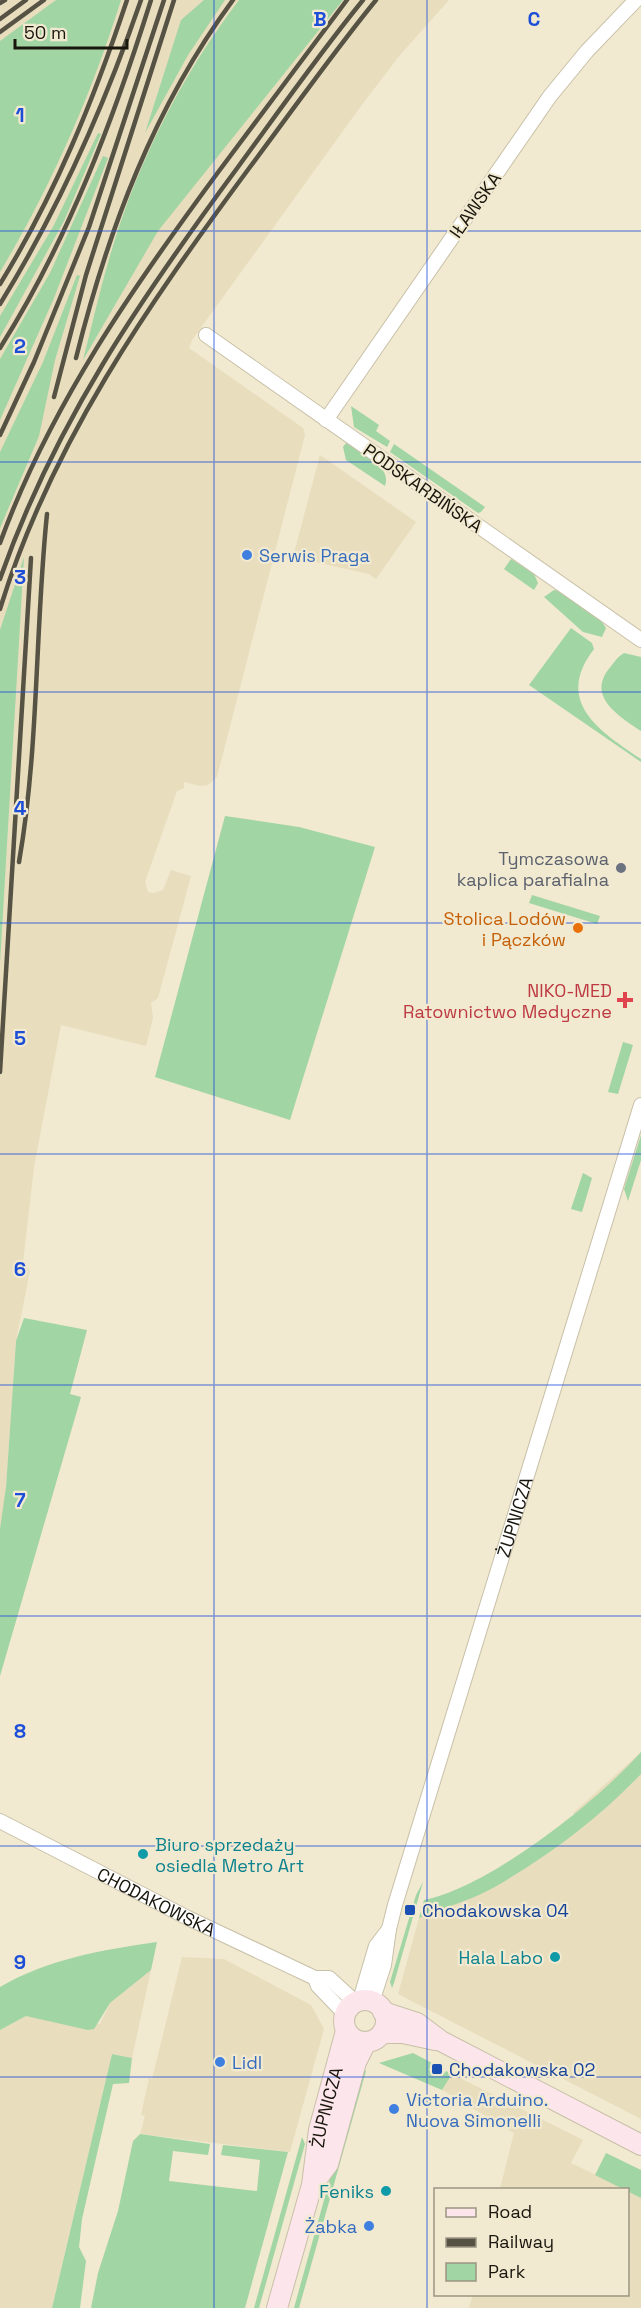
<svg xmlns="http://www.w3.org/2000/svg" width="641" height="2308" font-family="'Space Grotesk',sans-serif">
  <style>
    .built { fill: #e8ddbd }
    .green { fill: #a1d5a4 }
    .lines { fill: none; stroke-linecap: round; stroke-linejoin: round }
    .street-casing { stroke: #c8c0a8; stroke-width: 16 }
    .secondary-casing { stroke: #c8c0a8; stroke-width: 22 }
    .street { stroke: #fff; stroke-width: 14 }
    .secondary { stroke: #fde6eb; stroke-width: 20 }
    .rail { stroke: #565244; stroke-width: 4.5 }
    .grid { fill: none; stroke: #1d4ed8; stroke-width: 1.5; stroke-opacity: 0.55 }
    .shop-dot { fill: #3f7fe0; stroke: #f1e9d0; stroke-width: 2 }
    .worship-dot { fill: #6b7280; stroke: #f1e9d0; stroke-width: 2 }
    .food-dot { fill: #e8710a; stroke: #f1e9d0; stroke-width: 2 }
    .health-dot { fill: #e0444e; stroke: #f1e9d0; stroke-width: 2 }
    .culture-dot { fill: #0f9aa8; stroke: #f1e9d0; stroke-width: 2 }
    .transit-dot { fill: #1a4fb4; stroke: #f1e9d0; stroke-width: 2 }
    .labels { text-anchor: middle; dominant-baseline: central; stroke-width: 4.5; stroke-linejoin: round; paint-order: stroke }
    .street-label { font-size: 18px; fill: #19160d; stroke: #f1e9d0 }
    .shop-label { font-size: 18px; fill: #366cbe; stroke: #f1e9d0; text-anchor: start }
    .worship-label { font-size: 18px; fill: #5b616d; stroke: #f1e9d0; text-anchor: end }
    .food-label { font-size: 18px; fill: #c56008; stroke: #f1e9d0; text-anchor: end }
    .health-label { font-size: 18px; fill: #be3a42; stroke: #f1e9d0; text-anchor: end }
    .culture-label { font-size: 18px; fill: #0d838f; stroke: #f1e9d0; text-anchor: end }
    .transit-label { font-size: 18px; fill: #164399; stroke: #f1e9d0; text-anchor: start }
    .grid-label { font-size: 20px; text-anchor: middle; font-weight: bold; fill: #1d4ed8; stroke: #f1e9d0; stroke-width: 4.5; stroke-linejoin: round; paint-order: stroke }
  </style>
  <rect width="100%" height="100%" fill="#f1e9d0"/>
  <g class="built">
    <polygon points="0,0 449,0 400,55 361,106 192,340 189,348 303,428 305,435 217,777 208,785 200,786 184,782 184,788 177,791 145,882 148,892 154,893 163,890 171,870 191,876 158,998 151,1003 153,1018 146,1046 61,1025 34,1167 23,1263 30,1271 16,1341 6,1487 0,1676"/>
    <polygon points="320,455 416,522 376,579 369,574 293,557"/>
    <polygon points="641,1752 641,2119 398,1994 419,1918 490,1889 582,1828 573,1813"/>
    <polygon points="182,1957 224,1959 311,2005 324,2029 290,2152 140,2134 145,2116 141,2115 149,2078 152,2079"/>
    <polygon points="151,1970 132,2058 112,2054 52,2308 0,2308 0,2030 26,2016 100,2024 110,2003"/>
    <polygon points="452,2074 583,2140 571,2163 625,2189 500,2189 514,2133 442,2090"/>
    <polygon points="628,2191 641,2198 641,2308 469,2308 473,2295 628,2294"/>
  </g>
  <g class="green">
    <path d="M56 0H121C91 96 51 186 0 272V41Z"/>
    <polygon points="204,0 225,0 188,55 145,133 181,20"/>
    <path d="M239 0H343L158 231 83 360C93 322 101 284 113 246 139 159 184 72 239 0Z"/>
    <polygon points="98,133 101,134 64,221 0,337 0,316 53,227"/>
    <polygon points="103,156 108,158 54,298 0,420 0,359 50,273"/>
    <polygon points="77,275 80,276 55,360 39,436 0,528 0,452 43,362"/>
    <polygon points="351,406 379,425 376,431 390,441 387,447 354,427"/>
    <path d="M346 443C359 452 393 466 385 486L346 460 343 447Z"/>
    <polygon points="394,444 485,507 481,512 478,513 390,452"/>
    <polygon points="24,557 0,963 0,630"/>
    <polygon points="511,559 534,574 538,583 534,590 504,569"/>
    <polygon points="554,590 560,591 600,619 606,628 602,637 583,632 544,597"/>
    <path d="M571 628 592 643 594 649C553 702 601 732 641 759V762L529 685Z"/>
    <path d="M624 653 641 657V731C622 718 587 698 608 670 613 664 617 657 624 653Z"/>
    <polygon points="225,816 299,827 375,847 290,1120 155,1077"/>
    <polygon points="532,895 600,916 597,924 529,903"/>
    <polygon points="623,1042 633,1045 618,1094 608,1092"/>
    <polygon points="641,1135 641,1160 628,1201 624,1189"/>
    <polygon points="583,1173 592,1178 582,1212 571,1209"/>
    <polygon points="24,1318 87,1330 70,1394 81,1397 0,1676 0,1529 6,1487 16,1341"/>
    <path d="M641 1752V1774C598 1819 546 1858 491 1889 469 1901 442 1908 419 1918L424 1900C489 1887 597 1802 641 1752Z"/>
    <polygon points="423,1882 394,1983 392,1988 390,1982 416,1895"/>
    <path d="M157 1942 151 1970 110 2003 94 2029 88 2030 26 2016 0 2030V1987C48 1959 102 1950 157 1942Z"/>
    <polygon points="413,2053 432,2063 429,2070 442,2076 446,2071 452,2074 442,2090 379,2063"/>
    <polygon points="112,2054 132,2058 129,2083 113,2084 82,2219 79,2247 86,2261 80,2308 52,2308"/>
    <polygon points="361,2067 366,2071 299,2308 294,2308"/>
    <polygon points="140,2134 210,2144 208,2155 173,2151 169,2181 257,2191 260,2160 221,2155 223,2145 288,2152 245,2308 91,2308 98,2273 118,2211 133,2141"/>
    <polygon points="302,2137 305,2144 259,2308 254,2308"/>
    <polygon points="606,2153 641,2170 641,2198 595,2175"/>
  </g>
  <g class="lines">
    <g class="street-casing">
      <g id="street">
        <polyline points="206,335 641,640"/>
        <polyline points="326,420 550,96 587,51 636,0"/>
        <path id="s1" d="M0 1821 188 1918 315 1978H329L355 2002"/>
        <polyline points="315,1978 318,1986 345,2014"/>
        <polyline points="360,2000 376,1946 389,1929"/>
        <path id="s2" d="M372 2002 384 1965 389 1929 395 1905 641 1105"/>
      </g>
    </g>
    <g class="secondary-casing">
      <g id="secondary">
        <circle cx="365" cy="2021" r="21"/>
        <polyline points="383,2012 417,2023 441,2041 641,2145"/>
        <polyline points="382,2033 403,2033 435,2040"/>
        <polyline points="313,2184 328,2164 356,2062 366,2042"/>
        <path id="s3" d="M277 2308 312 2185 319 2130 346 2031"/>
      </g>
    </g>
    <use href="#street" class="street"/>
    <use href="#secondary" class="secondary"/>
    <g class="rail">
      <polyline points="0,3 5,0"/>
      <polyline points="0,19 26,0"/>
      <polyline points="0,32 44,0"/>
      <path d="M0 284C55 195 94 99 127 0"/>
      <path d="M0 304C60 207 104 107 141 0"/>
      <path d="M0 348C68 240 113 121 151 0"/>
      <path d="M76 358C108 230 154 107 233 0"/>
      <polyline points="54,397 86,275 174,0"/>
      <polyline points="0,435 34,362 89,227 164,0"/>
      <path d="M0 543C50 406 133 287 219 171 262 114 304 57 347 0"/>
      <path d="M0 579C54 424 141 298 238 167 279 111 319 54 363 0"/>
      <path d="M0 609C51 443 148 305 250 167 292 111 332 54 376 0"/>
      <path d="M19 862C39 748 35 629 47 514"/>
      <polyline points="0,1072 31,558"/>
    </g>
  </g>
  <path class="grid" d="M214 0V2308M427 0V2308M0 231H641M0 462H641M0 692H641M0 923H641M0 1154H641M0 1385H641M0 1616H641M0 1846H641M0 2077H641"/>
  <g class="shop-dot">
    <circle cx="247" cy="555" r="6"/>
    <circle cx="220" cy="2062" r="6"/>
    <circle cx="394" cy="2109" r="6"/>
    <circle cx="369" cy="2226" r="6"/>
  </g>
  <circle class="worship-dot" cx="621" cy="868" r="6"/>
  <circle class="food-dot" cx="578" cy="928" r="6"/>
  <path class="health-dot" d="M622 991h6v6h6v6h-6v6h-6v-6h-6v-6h6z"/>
  <g class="culture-dot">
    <circle cx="143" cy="1854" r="6"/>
    <circle cx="555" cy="1957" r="6"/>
    <circle cx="386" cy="2191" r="6"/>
  </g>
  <g class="transit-dot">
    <rect x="404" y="1904" width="12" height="12" rx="3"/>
    <rect x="431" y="2063" width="12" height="12" rx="3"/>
  </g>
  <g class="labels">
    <g class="street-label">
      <text transform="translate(475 205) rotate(-55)">IŁAWSKA</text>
      <text transform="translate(423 488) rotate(35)">PODSKARBIŃSKA</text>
      <text stroke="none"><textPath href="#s2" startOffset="506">ŻUPNICZA</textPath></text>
      <text stroke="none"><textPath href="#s1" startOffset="176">CHODAKOWSKA</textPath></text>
      <text stroke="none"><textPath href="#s3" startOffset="207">ŻUPNICZA</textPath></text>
    </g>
    <g class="shop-label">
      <text x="259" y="555">Serwis Praga</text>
      <text x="232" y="2062">Lidl</text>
      <text x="406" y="2099">Victoria Arduino.<tspan x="406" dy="21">Nuova Simonelli</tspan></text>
      <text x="357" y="2226" text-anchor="end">Żabka</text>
    </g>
    <g class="worship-label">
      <text x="609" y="858">Tymczasowa<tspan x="609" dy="21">kaplica parafialna</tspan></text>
    </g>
    <g class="food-label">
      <text x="566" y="918">Stolica Lodów<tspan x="566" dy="21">i Pączków</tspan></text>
    </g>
    <g class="health-label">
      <text x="612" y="990">NIKO-MED<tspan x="612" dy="21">Ratownictwo Medyczne</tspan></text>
    </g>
    <g class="culture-label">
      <text x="155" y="1844" text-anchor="start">Biuro sprzedaży<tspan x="155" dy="21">osiedla Metro Art</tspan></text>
      <text x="543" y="1957">Hala Labo</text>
      <text x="374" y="2191">Feniks</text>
    </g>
    <g class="transit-label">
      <text x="422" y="1910">Chodakowska 04</text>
      <text x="449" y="2069">Chodakowska 02</text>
    </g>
  </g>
  <g class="grid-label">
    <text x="320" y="26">B</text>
    <text x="534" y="26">C</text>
    <text x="20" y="122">1</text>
    <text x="20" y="353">2</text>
    <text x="20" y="584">3</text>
    <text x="20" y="815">4</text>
    <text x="20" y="1045">5</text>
    <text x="20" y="1276">6</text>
    <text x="20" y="1507">7</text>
    <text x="20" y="1738">8</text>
    <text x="20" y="1969">9</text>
  </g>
  <rect x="434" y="2188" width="195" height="108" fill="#f1e9d0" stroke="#9b9582" stroke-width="1.5"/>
  <rect x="446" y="2208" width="30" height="9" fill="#fde6eb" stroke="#9b9582" stroke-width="1.5"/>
  <text x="488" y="2218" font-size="18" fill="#19160d">Road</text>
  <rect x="446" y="2238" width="30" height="9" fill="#565244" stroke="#9b9582" stroke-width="1.5"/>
  <text x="488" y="2248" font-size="18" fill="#19160d">Railway</text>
  <rect x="446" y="2263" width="30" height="18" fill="#a1d5a4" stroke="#9b9582" stroke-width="1.5"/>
  <text x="488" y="2278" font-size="18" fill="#19160d">Park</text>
  <path d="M15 39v9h112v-9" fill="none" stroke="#19160d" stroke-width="3"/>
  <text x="24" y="39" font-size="18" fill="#19160d" stroke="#f1e9d0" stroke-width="4.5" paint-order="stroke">50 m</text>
</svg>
